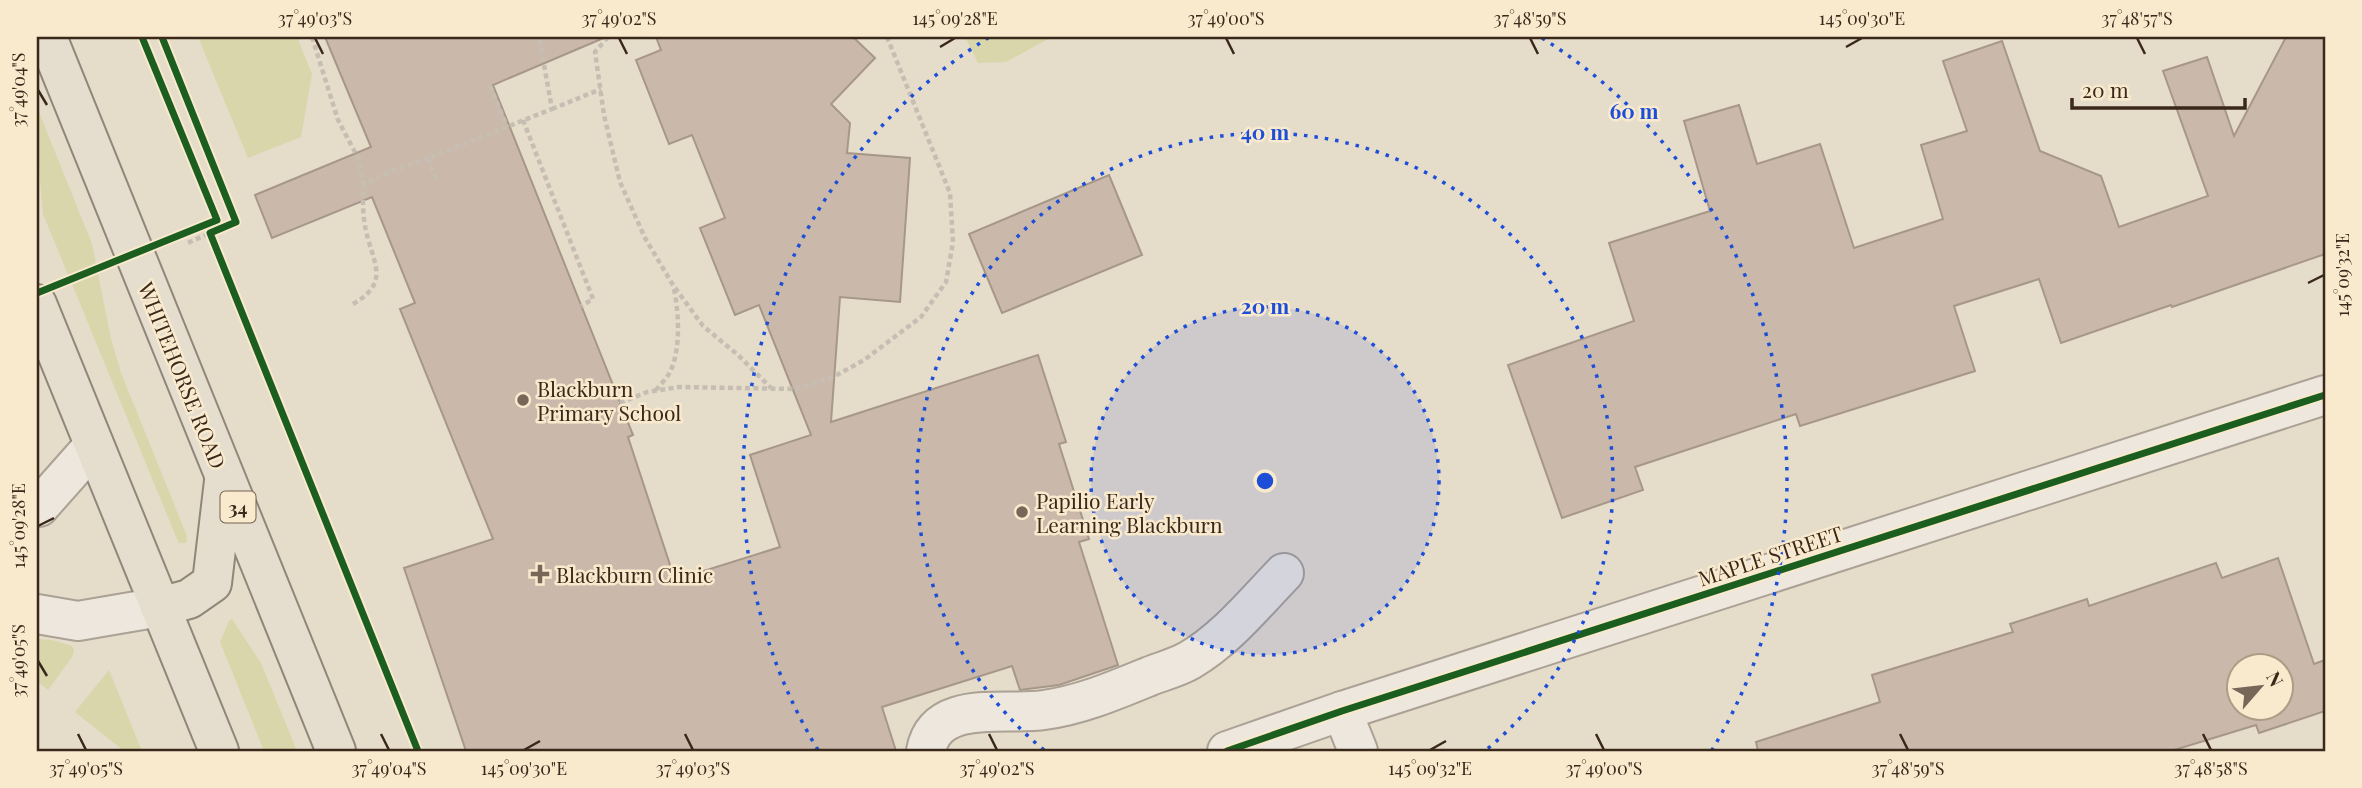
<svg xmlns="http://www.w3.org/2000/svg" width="2362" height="788" font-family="'Playfair Display',serif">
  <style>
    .green { fill: #d9d6ab }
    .building { fill: #cab9aa; stroke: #a69789; stroke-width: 2; fill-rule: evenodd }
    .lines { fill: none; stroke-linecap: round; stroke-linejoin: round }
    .minor-casing { stroke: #aba194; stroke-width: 42 }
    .major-casing { stroke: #90867a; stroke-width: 42 }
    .path { stroke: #c6beb3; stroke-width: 4.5; stroke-dasharray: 5 3.5; stroke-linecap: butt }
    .minor { stroke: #ede7dd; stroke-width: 38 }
    .major { stroke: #e5ddcd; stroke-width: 38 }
    .path-bridge { stroke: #c6beb3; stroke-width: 4.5; stroke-dasharray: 5 3.5; stroke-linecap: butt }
    .cycleway-casing { stroke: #f9eace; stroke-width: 11 }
    .cycleway { stroke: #1b5e20; stroke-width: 7 }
    .ticks { fill: none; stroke: #3a281b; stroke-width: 2.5 }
    .ring { fill: none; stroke: #1d4ed8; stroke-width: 3.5; stroke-dasharray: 3.5 7 }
    .poi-dot { fill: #766758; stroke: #f9eace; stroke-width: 2.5 }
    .labels { text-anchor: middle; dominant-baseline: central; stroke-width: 5; stroke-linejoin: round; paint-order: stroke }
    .shield { fill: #f9eace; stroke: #736251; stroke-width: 2 }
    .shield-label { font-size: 19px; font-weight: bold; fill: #3a281b }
    .street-label { font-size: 21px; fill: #3a281b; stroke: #f9eace }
    .poi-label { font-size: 21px; fill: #3a281b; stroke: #f9eace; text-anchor: start }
    .centre { fill: #1d4ed8; stroke: #f9eace; stroke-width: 3.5 }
    .ring-label { font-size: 21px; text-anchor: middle; font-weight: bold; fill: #1d4ed8; stroke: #f9eace; stroke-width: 5; stroke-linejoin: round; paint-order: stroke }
    .neatline { fill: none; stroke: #3a281b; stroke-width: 2.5 }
    .ticks-label { font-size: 18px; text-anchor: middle; fill: #3a281b }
  </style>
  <rect width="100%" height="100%" fill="#e6dcca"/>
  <g class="green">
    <polygon points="198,37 297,37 312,74 301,137 248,158"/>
    <polygon points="965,37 1052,37 1006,62 978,63"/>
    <polygon points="37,107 92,244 111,339 121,373 187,536 186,543 179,543 177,539 43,214 37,145"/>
    <polygon points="232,619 261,663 297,751 264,751 220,642 229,621"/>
    <polygon points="37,639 52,640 72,646 74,650 72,657 48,690 37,681"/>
    <polygon points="109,670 142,751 124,751 75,712"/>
  </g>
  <g class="building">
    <polygon points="325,37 606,37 493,85 633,435 628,437 675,580 780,547 750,455 811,435 759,305 735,315 700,228 725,218 692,135 669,144 636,60 661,50 656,37 853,37 875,58 831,104 850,123 847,153 910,158 900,302 840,297 831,422 1038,355 1066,442 1059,444 1089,539 1079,542 1118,665 1059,685 1020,690 1012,666 882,707 896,751 466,751 404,568 493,539 400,309 415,303 372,197 272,238 255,195 371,147"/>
    <polygon points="2286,37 2325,37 2325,254 2172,307 2171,305 2061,343 2039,279 1954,306 1975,371 1800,426 1796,414 1635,467 1643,490 1562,518 1508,365 1634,321 1609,243 1710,211 1684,121 1739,105 1757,164 1820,144 1854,248 1943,219 1921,145 1967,131 1943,61 2002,41 2040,151 2101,176 2119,227 2208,196 2163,71 2207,57 2234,136"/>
    <polygon points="1109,175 1142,255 1002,313 969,234"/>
    <path d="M2278 558 2314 664 2325 660V711L2259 733 2256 725 2171 751H1758L1756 742 1880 702 1872 675 2013 632 2010 624 2087 599 2089 606 2216 563 2222 578ZM2239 666H2281V708H2239Z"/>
  </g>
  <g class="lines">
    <g class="minor-casing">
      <g id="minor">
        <polyline points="37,507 39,507 94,445"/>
        <polyline points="37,614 78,621 160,607"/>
        <polyline points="1342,711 1358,751"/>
        <path d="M926 751C936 698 1005 716 1044 710 1081 705 1116 690 1150 676 1163 671 1178 667 1190 660 1226 639 1255 603 1284 573"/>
        <polyline points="1227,751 1342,711 2325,395"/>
      </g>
    </g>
    <g class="major-casing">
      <g id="major">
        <polyline points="47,37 336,751"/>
        <polyline points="37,304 219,751"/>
        <polyline points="160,607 189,599 212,583 224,481"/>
      </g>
    </g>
    <g class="path">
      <polyline points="162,37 236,222 185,244"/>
      <polyline points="312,37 338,120 357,156 364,185"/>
      <polyline points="608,37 595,52 604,115 620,182 645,238 673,285 703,326 738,355 771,388"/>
      <polyline points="490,86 507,127"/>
      <polyline points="552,109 601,89"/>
      <polyline points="523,120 593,299 581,306"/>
      <polyline points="436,179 428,158 552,109 539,37"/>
      <path d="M353 304C386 285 377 269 368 239 363 221 362 204 364 185L382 175 428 158"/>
      <path d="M656 390C660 385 667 378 670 372 681 349 679 314 674 289"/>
      <polyline points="620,403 647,392 679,387 797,389 835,376 864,360 921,317 946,282 953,242 950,193 887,37"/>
    </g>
    <use href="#minor" class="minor"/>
    <use href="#major" class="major"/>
    <polyline class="path-bridge" points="37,293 217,220 142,37"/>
    <g class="cycleway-casing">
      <g id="cycleway">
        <polyline points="162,37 236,222 210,233 418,751"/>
        <polyline points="37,293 217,220 142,37"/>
        <polyline points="1227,751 1342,711 2325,395"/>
      </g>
    </g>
    <use href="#cycleway" class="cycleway"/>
  </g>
  <path class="ticks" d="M315 38 323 54M619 38 627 54M1226 38 1234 54M1530 38 1538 54M2137 38 2145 54M940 47 955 38M1846 47 1862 38M38 90 47 105M2308 283 2324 275M38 526 54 518M38 661 47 676M78 734 86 750M381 734 389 750M685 734 693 750M989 734 997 750M1596 734 1604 750M1900 734 1908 750M2203 734 2211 750M524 750 540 741M1430 750 1446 741"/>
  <circle cx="1265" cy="481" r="174" fill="#1d4ed8" fill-opacity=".12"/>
  <g class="ring">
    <circle cx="1265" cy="481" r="174"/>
    <path d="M1044 750A348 348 0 1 1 1486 750"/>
    <path d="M818 750A522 522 0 0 1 988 38M1542 38A522 522 0 0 1 1712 750"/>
  </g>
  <g class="poi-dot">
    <circle cx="523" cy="400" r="7"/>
    <circle cx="1022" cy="512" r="7"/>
    <path d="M536.5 563.5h7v7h7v7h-7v7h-7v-7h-7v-7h7z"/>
  </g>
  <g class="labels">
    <rect class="shield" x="220.5" y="491.5" width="35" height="31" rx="5"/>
    <g class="shield-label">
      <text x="238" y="507">34</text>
    </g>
    <g class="street-label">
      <text transform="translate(183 375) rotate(68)">WHITEHORSE ROAD</text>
      <text transform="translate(1770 555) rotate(-18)">MAPLE STREET</text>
    </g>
    <g class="poi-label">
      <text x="537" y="388">Blackburn<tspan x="537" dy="24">Primary School</tspan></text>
      <text x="1036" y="500">Papilio Early<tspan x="1036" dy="24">Learning Blackburn</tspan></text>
      <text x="556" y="574">Blackburn Clinic</text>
    </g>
  </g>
  <circle cx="1265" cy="481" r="10" class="centre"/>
  <g class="ring-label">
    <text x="1634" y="119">60 m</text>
    <text x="1265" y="140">40 m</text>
    <text x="1265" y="314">20 m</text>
  </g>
  <rect width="2362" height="788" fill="none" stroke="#f9eace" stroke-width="77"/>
  <g transform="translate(2260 687) rotate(62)"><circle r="33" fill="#f9eace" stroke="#ad9c86" stroke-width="2"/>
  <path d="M0-5L12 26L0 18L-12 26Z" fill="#766758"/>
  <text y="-10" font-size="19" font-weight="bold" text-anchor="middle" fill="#3a281b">N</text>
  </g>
  <path d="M2072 98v10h173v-10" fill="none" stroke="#3a281b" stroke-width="3.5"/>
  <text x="2082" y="98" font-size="21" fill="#3a281b" stroke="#f9eace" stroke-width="5" paint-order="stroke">20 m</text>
  <rect x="38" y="38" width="2286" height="712" class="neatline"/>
  <g class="ticks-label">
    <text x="315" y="25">37°49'03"S</text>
    <text x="619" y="25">37°49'02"S</text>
    <text x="955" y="25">145°09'28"E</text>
    <text x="1226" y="25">37°49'00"S</text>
    <text x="1530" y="25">37°48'59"S</text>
    <text x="1862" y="25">145°09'30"E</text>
    <text x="2137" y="25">37°48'57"S</text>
    <text transform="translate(19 90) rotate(-90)" y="6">37°49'04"S</text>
    <text transform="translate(2343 275) rotate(-90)" y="6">145°09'32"E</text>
    <text transform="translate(19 526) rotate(-90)" y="6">145°09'28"E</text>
    <text transform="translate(19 661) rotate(-90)" y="6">37°49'05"S</text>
    <text x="86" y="775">37°49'05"S</text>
    <text x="389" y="775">37°49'04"S</text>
    <text x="524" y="775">145°09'30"E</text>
    <text x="693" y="775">37°49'03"S</text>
    <text x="997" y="775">37°49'02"S</text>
    <text x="1430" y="775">145°09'32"E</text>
    <text x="1604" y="775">37°49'00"S</text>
    <text x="1908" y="775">37°48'59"S</text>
    <text x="2211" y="775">37°48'58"S</text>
  </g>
</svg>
